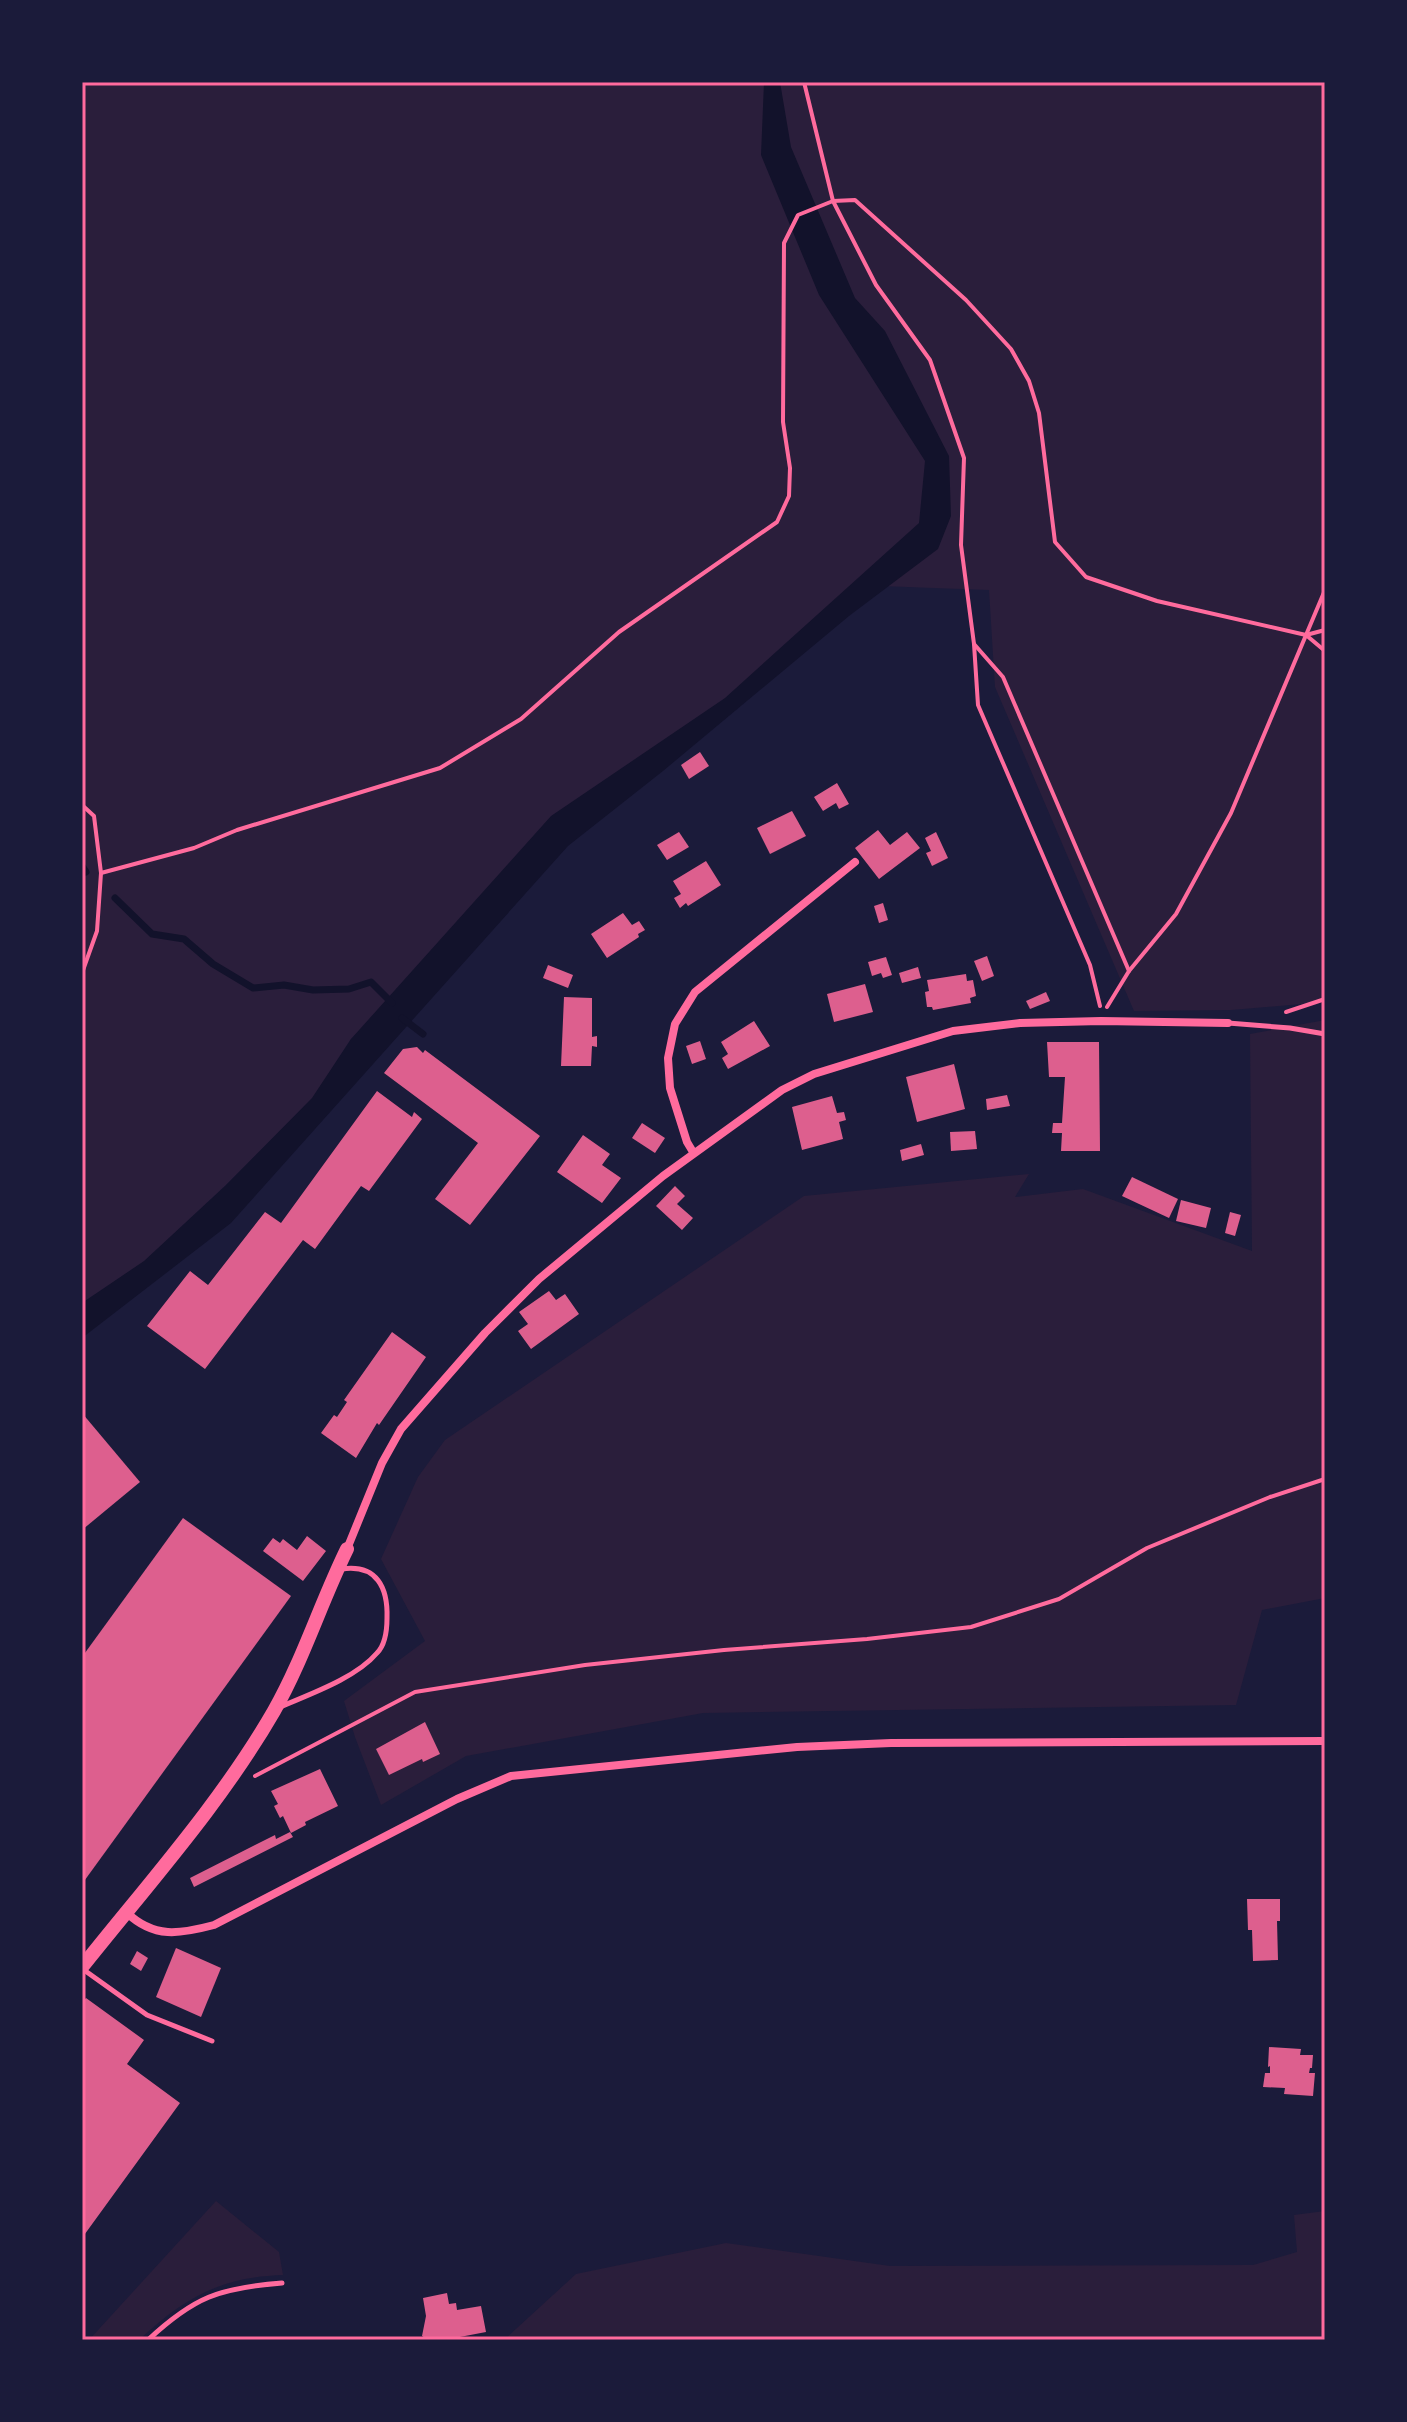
<svg xmlns="http://www.w3.org/2000/svg" width="1407" height="2422" font-family="'Space Grotesk',sans-serif">
  <style>
    .green { fill: #2a1e3b }
    .water { fill: #12122b }
    .lines { fill: none; stroke-linecap: round; stroke-linejoin: round }
    .stream { stroke: #12122b; stroke-width: 7 }
    .building { fill: #dd5f8e }
    .path { stroke: #ff6b9d; stroke-width: 4 }
    .service { stroke: #ff6b9d; stroke-width: 5 }
    .minor { stroke: #ff6b9d; stroke-width: 8 }
    .tertiary { stroke: #ff6b9d; stroke-width: 14 }
    .neatline { fill: none; stroke: #ff6b9d; stroke-width: 3 }
  </style>
  <rect width="100%" height="100%" fill="#1b1b3a"/>
  <g class="green">
    <polygon points="82,82 1325,82 1325,1002 1231,1010 1134,1011 995,687 989,590 853,585 351,1039 313,1098 225,1186 144,1262 82,1303"/>
    <polygon points="1325,1020 1325,1598 1262,1610 1236,1705 703,1713 466,1756 381,1805 355,1737 344,1701 425,1641 381,1559 418,1477 445,1440 804,1196 1029,1174 1015,1197 1083,1189 1252,1251 1250,1034"/>
    <path d="M216 2201 279 2252 283 2275C220 2277 184 2298 139 2340H89Z"/>
    <polygon points="1325,2211 1325,2340 504,2340 576,2274 726,2243 890,2266 1253,2265 1297,2252 1294,2215"/>
  </g>
  <polygon class="water" points="764,82 780,82 791,147 855,298 885,331 949,456 951,516 938,549 849,616 663,771 568,846 231,1223 82,1338 82,1303 144,1261 225,1186 312,1098 351,1039 551,816 725,698 919,523 925,461 819,295 761,155"/>
  <g class="lines">
    <g class="stream">
      <polyline points="82,866 86,872"/>
      <polyline points="115,898 152,934 184,939 213,964 253,988 284,985 313,990 349,989 371,982 392,1003"/>
      <polyline points="402,1018 423,1034"/>
    </g>
  </g>
  <g class="building">
    <polygon points="700,752 709,766 689,779 681,765"/>
    <polygon points="837,783 849,804 839,809 836,803 823,811 814,797"/>
    <polygon points="792,811 806,836 770,854 757,828"/>
    <polygon points="878,830 890,845 907,832 920,848 879,879 855,848"/>
    <polygon points="679,832 689,847 667,860 657,845"/>
    <polygon points="936,832 948,858 932,866 926,853 931,851 925,838"/>
    <polygon points="706,861 721,885 688,906 686,903 680,908 674,898 681,894 673,881"/>
    <polygon points="883,903 888,920 879,923 874,906"/>
    <polygon points="623,913 632,925 639,921 645,930 638,934 639,937 607,958 591,934"/>
    <polygon points="987,956 994,976 982,981 974,961"/>
    <polygon points="886,957 892,975 883,978 881,973 872,976 868,962"/>
    <polygon points="548,965 573,975 568,988 543,978"/>
    <polygon points="918,967 921,978 902,983 899,973"/>
    <polygon points="966,974 967,981 973,980 976,996 970,998 971,1003 933,1010 932,1007 927,1007 925,992 929,991 927,980"/>
    <polygon points="865,984 873,1012 834,1022 827,994"/>
    <polygon points="1046,992 1050,1001 1030,1009 1026,1001"/>
    <polygon points="564,997 592,998 592,1037 597,1036 597,1047 592,1046 591,1066 561,1066"/>
    <polygon points="754,1021 770,1046 728,1069 722,1058 728,1054 721,1042"/>
    <polygon points="700,1041 706,1059 692,1064 686,1046"/>
    <polygon points="1047,1042 1099,1042 1100,1151 1061,1151 1062,1133 1052,1133 1053,1123 1062,1123 1065,1077 1049,1077"/>
    <polygon points="417,1047 423,1053 425,1050 540,1136 470,1225 435,1199 478,1143 384,1073 403,1049"/>
    <polygon points="954,1064 965,1109 917,1122 906,1077"/>
    <polygon points="377,1091 412,1117 414,1112 422,1119 369,1191 361,1186 315,1249 303,1240 205,1369 147,1326 190,1271 208,1285 265,1212 281,1223"/>
    <polygon points="1007,1095 1010,1106 987,1110 986,1099"/>
    <polygon points="832,1096 837,1113 844,1112 846,1120 839,1122 843,1139 802,1150 792,1107"/>
    <polygon points="642,1123 665,1138 655,1153 632,1138"/>
    <polygon points="975,1131 977,1149 951,1151 950,1132"/>
    <polygon points="583,1135 610,1154 602,1165 621,1178 602,1203 557,1172"/>
    <polygon points="921,1144 924,1155 902,1161 900,1150"/>
    <polygon points="1132,1177 1178,1199 1169,1218 1122,1196"/>
    <polygon points="675,1186 685,1196 677,1204 693,1218 682,1230 656,1206"/>
    <polygon points="1181,1200 1211,1208 1206,1228 1176,1221"/>
    <polygon points="1230,1212 1241,1215 1235,1236 1225,1233"/>
    <polygon points="549,1291 556,1300 565,1294 579,1314 531,1349 518,1331 528,1324 519,1312"/>
    <polygon points="392,1332 426,1357 379,1425 377,1423 356,1458 321,1433 334,1415 337,1417 347,1402 344,1400"/>
    <polygon points="82,1413 140,1482 82,1530"/>
    <polygon points="183,1518 291,1596 82,1884 82,1657"/>
    <polygon points="307,1536 326,1551 303,1581 263,1551 273,1538 280,1543 283,1539 297,1550"/>
    <polygon points="425,1722 440,1754 423,1762 422,1759 389,1775 376,1749"/>
    <polygon points="320,1769 338,1806 305,1822 306,1825 291,1833 283,1816 280,1818 274,1806 278,1804 271,1791"/>
    <polygon points="290,1832 293,1837 194,1887 190,1878 275,1835 276,1839"/>
    <polygon points="1247,1899 1280,1899 1280,1921 1277,1921 1278,1960 1253,1961 1252,1930 1248,1930"/>
    <polygon points="176,1948 221,1968 201,2017 156,1997"/>
    <polygon points="137,1951 148,1958 141,1971 130,1964"/>
    <polygon points="86,1998 144,2040 127,2064 180,2103 82,2238 82,2003"/>
    <polygon points="1269,2047 1301,2049 1300,2055 1313,2055 1312,2068 1310,2068 1309,2073 1315,2073 1313,2096 1284,2094 1285,2088 1263,2087 1265,2073 1270,2073 1270,2066 1268,2067"/>
    <polygon points="447,2293 449,2304 456,2303 457,2310 481,2306 486,2332 444,2340 428,2340 422,2336 426,2316 423,2298"/>
  </g>
  <g class="lines">
    <g class="path">
      <polyline points="804,82 833,201 876,285 930,360 964,458 961,545 974,644 1003,677 1129,971"/>
      <polyline points="1306,635 1325,630"/>
      <polyline points="974,644 978,705 1090,965 1100,1006"/>
      <polyline points="82,805 94,816 101,873 97,931 82,973"/>
      <polyline points="101,873 194,848 237,830 440,768 521,719 619,632 777,522 789,496 790,468 783,422 784,243 798,215 833,201 855,200 966,300 1011,349 1029,381 1039,413 1055,542 1086,577 1157,601 1306,635 1325,651"/>
      <polyline points="1107,1007 1129,971 1176,914 1231,813 1325,590"/>
      <polyline points="1286,1012 1325,999"/>
      <polyline points="255,1776 415,1692 585,1665 724,1650 867,1639 971,1627 1059,1599 1147,1548 1270,1497 1325,1479"/>
    </g>
    <g class="service">
      <polyline points="1228,1023 1290,1028 1325,1034"/>
      <path d="M280 1707C310 1694 356 1678 377 1653 386 1644 387 1630 387 1618 388 1588 377 1564 342 1569"/>
      <polyline points="84,1970 147,2015 212,2041"/>
      <path d="M148 2340C194 2297 219 2288 282 2283"/>
    </g>
    <g class="minor">
      <polyline points="693,1152 687,1142 670,1088 668,1058 675,1024 695,992 855,862"/>
      <polyline points="347,1549 382,1463 401,1429 485,1333 539,1279 663,1176 782,1090 814,1074 953,1031 1020,1023 1101,1021 1228,1023"/>
      <path d="M126 1912C154 1939 180 1934 214 1925L457 1799 511 1776 797 1747 891 1743 1325 1741"/>
    </g>
    <path class="tertiary" d="M82 1967C148 1884 221 1803 274 1711 303 1660 321 1602 347 1549"/>
  </g>
  <rect width="1407" height="2422" fill="none" stroke="#1b1b3a" stroke-width="168"/>
  <rect x="84" y="84" width="1239" height="2254" class="neatline"/>
</svg>
